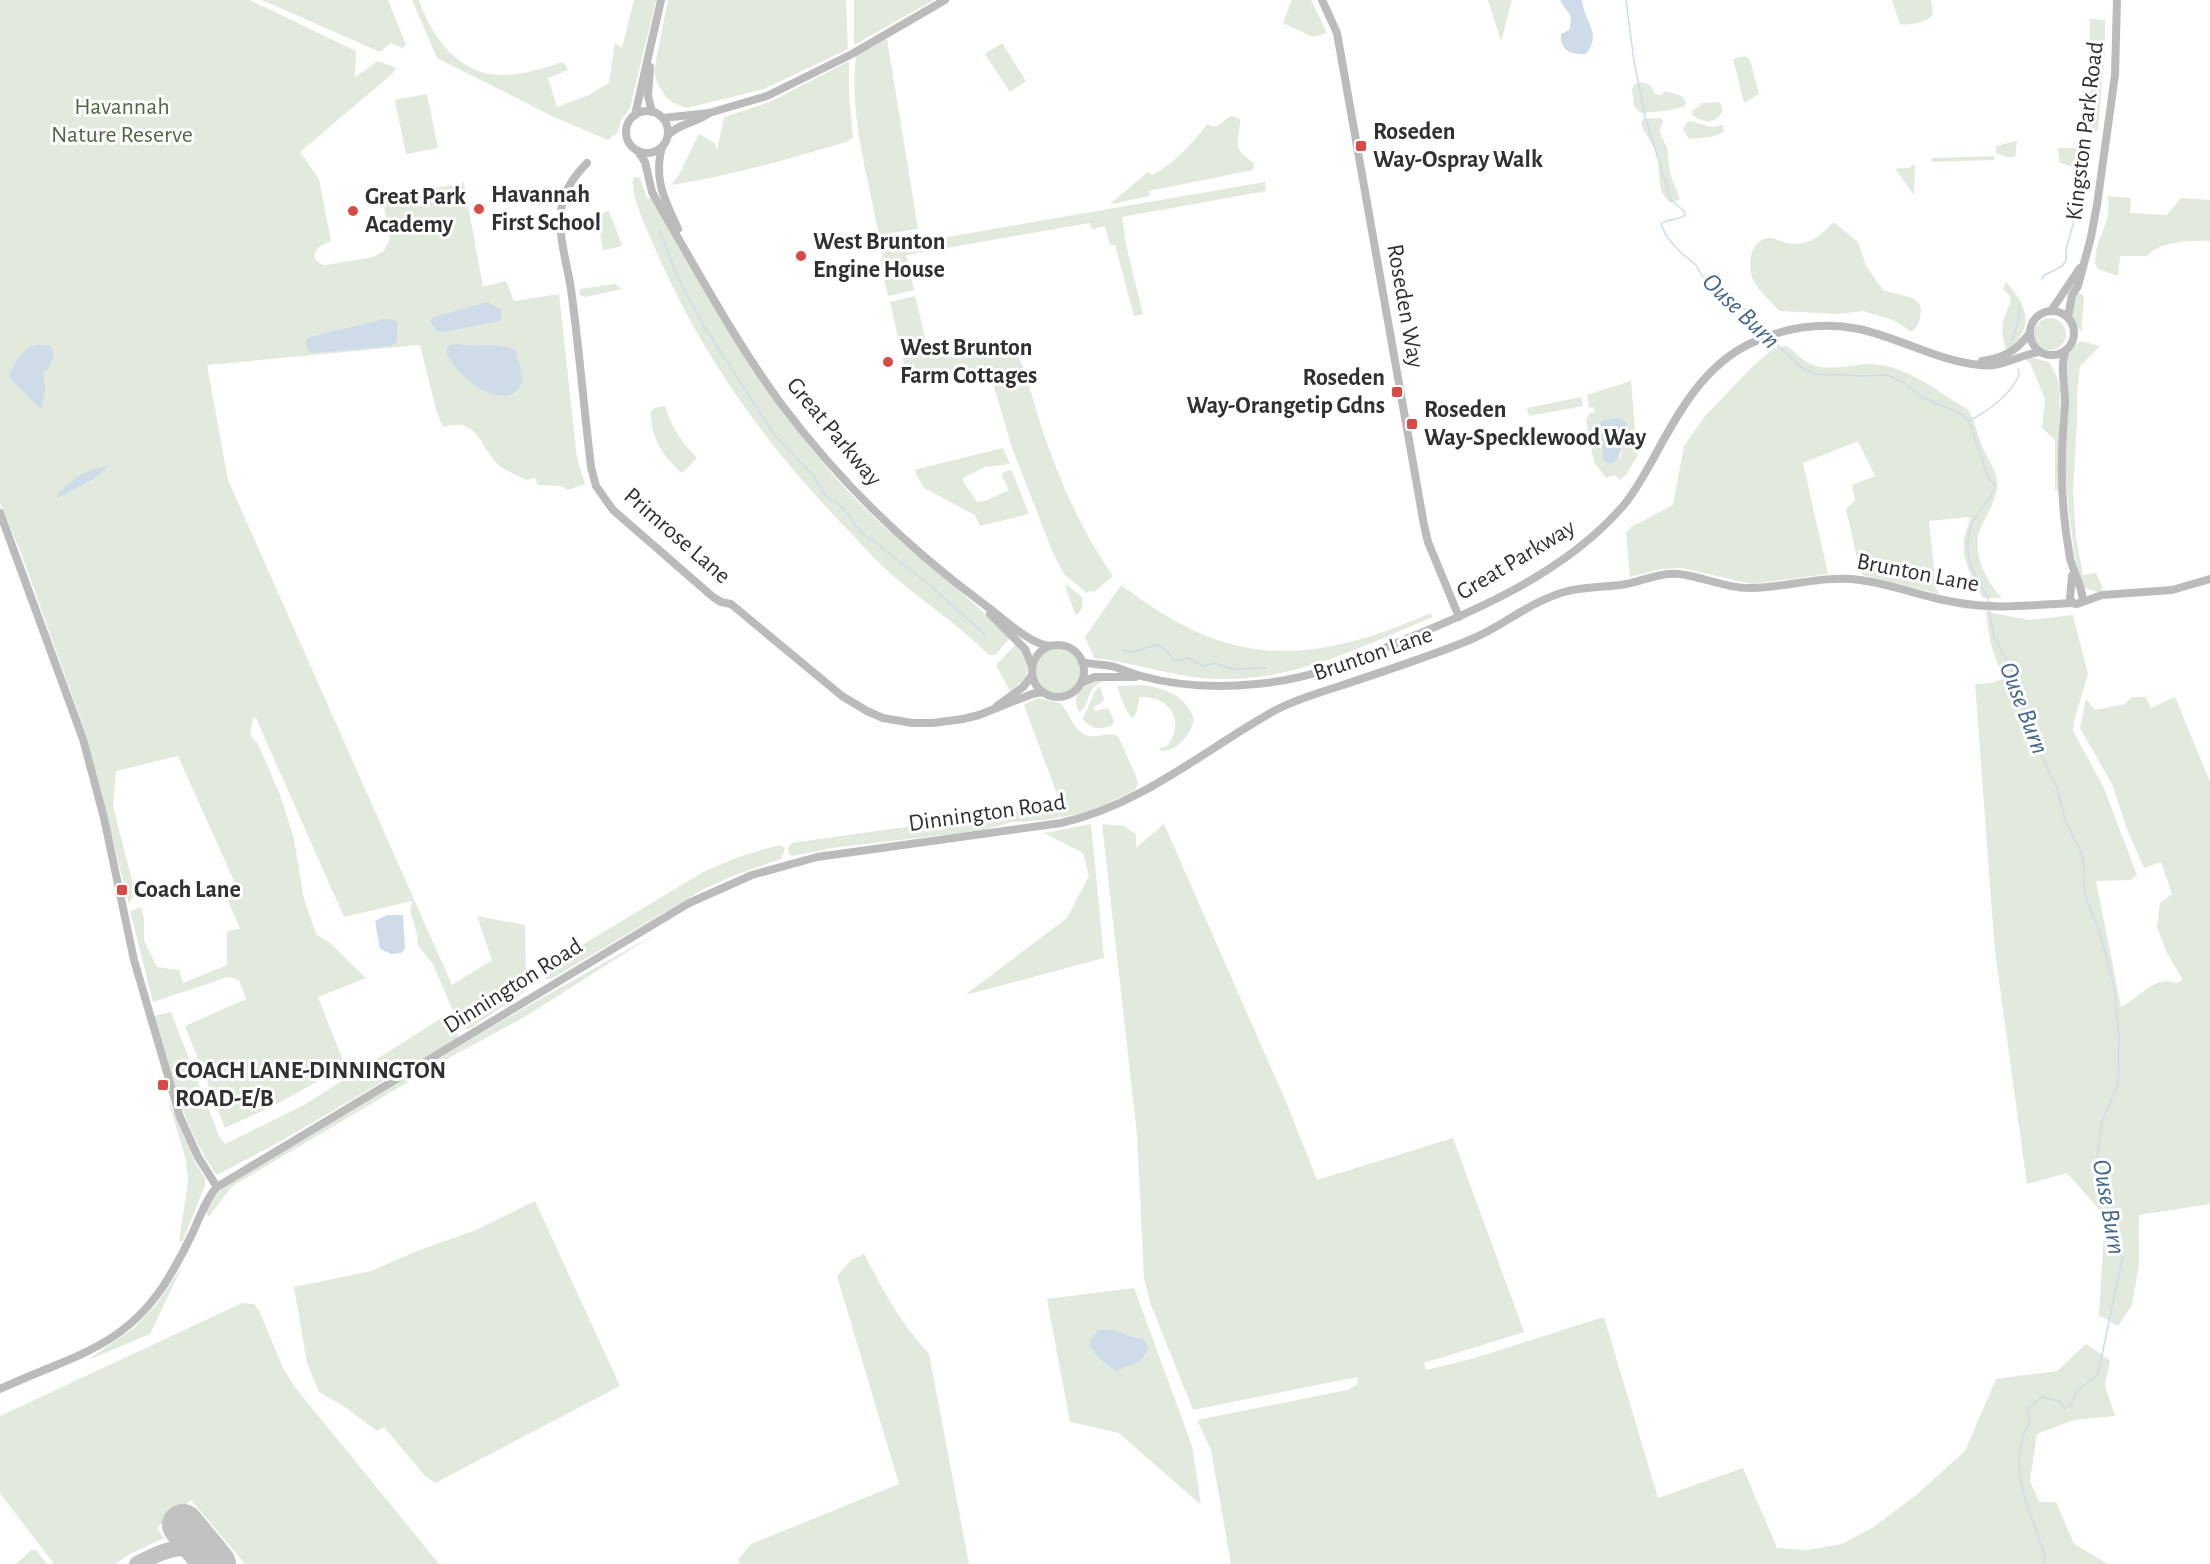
<svg xmlns="http://www.w3.org/2000/svg" width="2210" height="1564" font-family="'Alegreya Sans',sans-serif">
  <style>
    .green { fill: #e2e9dd; fill-rule: evenodd }
    .water { fill: #cedcea }
    .lines { fill: none; stroke-linecap: round; stroke-linejoin: round }
    .stream { stroke: #cedcea; stroke-width: 1.5 }
    .taxiway { stroke: #c2c2c2; stroke-width: 16 }
    .runway { stroke: #c2c2c2; stroke-width: 42 }
    .secondary { stroke: #bbb; stroke-width: 8 }
    .poi-dot { fill: #d84a43; stroke: #fff; stroke-width: 2 }
    .labels { text-anchor: middle; dominant-baseline: central; stroke-width: 6; stroke-linejoin: round; paint-order: stroke }
    .park-label { font-size: 24px; fill: #4f6941; stroke: #fff }
    .street-label { font-size: 24px; fill: #313131; stroke: #fff }
    .poi-label { font-size: 24px; font-weight: bold; fill: #313131; stroke: #fff; text-anchor: start }
    .water-label { font-size: 26px; font-style: italic; fill: #44688d; stroke: #fff }
  </style>
  <rect width="100%" height="100%" fill="#fff"/>
  <g class="green">
    <path d="M0 0H250L356 51 355 77 378 61 396 68 393 73 300 152 319 179 331 241C327 243 321 245 318 248 310 256 317 264 326 265L373 257 384 251 390 238 382 197 464 183 483 287 506 281 514 301 559 294 577 458 585 484 568 490 561 486 538 485 535 478 527 480C519 476 508 472 501 467 479 450 481 416 443 427L437 413 420 345 207 365 228 480 452 985 492 960 477 916 525 925 526 987 523 993 469 1029 463 1028 459 1025 433 964 418 946 417 934 410 911 412 901 344 917 256 718H253L250 735 258 744 280 795 294 839 304 899 316 934 330 943 366 978 318 997 345 1066 275 1105 225 1128 185 1026 246 999 239 980 228 977 153 1002 130 911 141 907 144 919V941L157 967 179 970 183 983 227 965V931L240 929 224 891 235 883 178 756 116 771 113 806 135 892 129 904 86 734 21 553 0 503ZM109 466 94 479 58 495C75 478 85 471 109 466Z"/>
    <polygon points="262,0 388,0 406,45 402,48 391,43 380,52"/>
    <path d="M412 0H419C430 33 453 67 490 74 515 78 541 69 563 62L568 70 548 78 557 107 589 95 609 83 615 43 622 48 634 0H656L630 108 621 121 617 133 608 140 556 118 437 58Z"/>
    <polygon points="668,0 846,0 848,49 764,89 687,108 673,103 666,97 658,85 654,71"/>
    <polygon points="854,0 934,0 854,45"/>
    <polygon points="1292,0 1311,0 1327,33 1313,37 1283,23"/>
    <polygon points="1488,0 1512,0 1501,41"/>
    <path d="M1892 0H1931L1933 15C1927 22 1909 26 1900 24Z"/>
    <polygon points="2090,19 2105,20 2105,49 2098,129 2090,135"/>
    <path d="M887 39 918 229 879 235C868 177 849 116 856 56Z"/>
    <polygon points="1002,43 1026,81 1010,92 985,54"/>
    <polygon points="1745,56 1750,60 1759,94 1744,103 1733,59"/>
    <path d="M849 61V95L853 138 846 142C788 159 731 176 671 185L679 175 699 134 715 143 717 151 724 117 770 102Z"/>
    <polygon points="1642,82 1651,86 1655,94 1661,95 1665,91 1682,96 1686,103 1684,107 1664,111 1641,113 1634,106 1632,89 1635,84"/>
    <polygon points="427,94 438,148 406,154 395,100"/>
    <path d="M1720 102 1723 110C1716 125 1703 123 1692 115V111L1703 103Z"/>
    <path d="M1231 116 1238 118 1240 120C1240 143 1229 146 1254 163L1253 170 1149 191 1150 196 1110 204 1148 172 1152 175C1174 164 1193 143 1207 124 1219 131 1222 120 1231 116Z"/>
    <path d="M1661 118 1663 122 1660 128V132L1667 148 1670 174 1680 199 1671 203C1654 190 1662 172 1657 154 1653 143 1645 135 1641 124L1643 119Z"/>
    <path d="M1690 121 1711 127 1723 125 1724 131C1715 139 1701 137 1689 139L1683 129 1686 123Z"/>
    <polygon points="2017,141 2015,157 2006,157 1996,153 1996,146"/>
    <polygon points="2058,148 2090,148 2083,171 2059,162"/>
    <polygon points="1994,156 1994,160 1932,162 1932,158"/>
    <polygon points="1912,165 1915,165 1914,195 1896,170 1898,168 1910,168"/>
    <path d="M634 177 640 178 647 199 651 198C710 299 766 402 845 488 895 543 958 584 1010 638L995 655H989C959 625 923 602 891 574 876 561 863 546 850 532 767 448 697 350 652 241 646 228 628 188 634 177Z"/>
    <path d="M1265 182 1266 191 1122 217 1126 245 1143 314 1134 316 1115 245H1110L1105 226 1092 229 1090 223 906 255 914 290 888 296C886 281 874 256 889 247Z"/>
    <path d="M2107 196 2131 198 2130 213 2167 215 2181 198 2210 200V241C2192 240 2158 242 2147 256H2120L2118 276 2098 269 2095 263C2096 257 2096 249 2098 243 2104 227 2112 214 2107 196Z"/>
    <polygon points="609,211 622,245 619,247 603,250 599,226 602,213"/>
    <path d="M1832 223 1836 224 1858 242 1866 266 1883 290 1912 298 1920 304C1922 315 1920 324 1912 332L1893 320 1863 311 1838 314 1779 311C1772 301 1761 294 1755 283 1746 270 1749 238 1770 238 1775 238 1782 242 1787 243 1805 247 1821 237 1832 223Z"/>
    <path d="M2006 282C2029 307 2035 329 2006 351L2002 332 2003 321 2011 301 2010 296 2003 289Z"/>
    <polygon points="615,284 622,289 586,297 581,296 579,292 581,289"/>
    <path d="M2077 292 2083 295C2086 308 2079 319 2083 332 2067 321 2072 308 2077 292Z"/>
    <path d="M915 296 930 358 1011 351C1025 360 1027 380 1032 396 1051 461 1074 520 1113 576L1094 592 1089 591 1087 593 1064 574 1053 553 1011 445 993 383C989 377 986 373 978 372 958 373 920 384 905 369L890 302Z"/>
    <circle cx="2050" cy="334" r="16"/>
    <path d="M2081 341 2100 346 2080 366 2077 392V422L2073 491 2076 538 2083 575 2096 573 2102 587 2101 593 2085 588C2076 571 2074 553 2072 535 2063 478 2065 420 2066 363 2068 352 2071 347 2081 341Z"/>
    <path d="M1787 346C1795 352 1804 362 1813 365 1829 371 1851 365 1868 364 1901 364 1930 385 1955 402 1958 404 1964 406 1967 409 1974 416 1977 434 1981 443 1985 455 1996 469 1997 480 1999 497 1987 513 1981 527 1970 550 1986 582 2002 598H1983C1974 581 1961 560 1964 540 1965 532 1969 525 1970 517L1929 521 1936 588 1939 594 1863 575 1860 571 1846 509 1855 500 1852 485 1875 476 1858 441 1803 463 1828 574 1752 584 1682 568 1662 569 1630 577 1626 533 1631 527 1673 505 1684 446 1705 416 1753 366 1774 348Z"/>
    <polygon points="2024,358 2034,358 2049,362 2057,377 2060,389 2058,490 2055,491 2055,440 2042,428 2045,399 2030,363"/>
    <path d="M1631 381 1637 456 1626 475 1620 480 1615 475 1606 478 1594 462 1586 420 1590 413 1595 412 1593 407 1589 408 1587 395ZM1618 417 1626 436 1620 458C1606 447 1598 444 1597 426L1602 421Z"/>
    <polygon points="1581,397 1583,406 1529,416 1527,408"/>
    <path d="M665 406C671 427 682 443 697 458L682 473C663 457 650 437 651 411L655 408Z"/>
    <polygon points="1003,448 1010,464 985,467 963,478 963,481 977,502 985,501 1009,490 1001,474 1009,470 1012,471 1029,514 980,526 975,515 924,488 914,470"/>
    <polygon points="1067,585 1083,598 1082,600 1083,607 1076,616 1065,586"/>
    <path d="M1121 585C1205 648 1268 668 1371 636 1391 630 1411 621 1431 613L1432 617C1361 648 1281 687 1201 678 1165 674 1130 662 1094 658L1085 637Z"/>
    <path d="M1986 612 2030 620 2073 615 2088 674 2074 721 2073 731 2103 786 2137 875 2131 880 2096 881 2121 1007C2142 996 2154 975 2177 983L2183 980 2167 953 2157 927 2160 903 2172 894 2161 862 2144 868 2126 827 2113 786 2080 728 2086 699 2095 710 2125 704 2132 697H2146L2151 708 2175 697 2210 782V1204L2139 1215V1264L2132 1305 2118 1326 2099 1315 2105 1216 2067 1173 2027 1184 1995 952 1975 684 1992 683 2005 678C1992 655 1989 638 1986 612Z"/>
    <path d="M1016 644C1035 664 1030 677 1010 691L997 667V664Z"/>
    <circle cx="1058" cy="671" r="22"/>
    <path d="M1099 680H1106C1083 688 1093 703 1079 712 1070 693 1084 686 1099 680Z"/>
    <path d="M1143 685C1167 689 1185 695 1194 719 1191 734 1178 751 1162 751L1159 748 1167 746C1186 722 1170 695 1140 697L1136 714 1132 718C1127 713 1118 693 1118 686Z"/>
    <path d="M1098 687H1100L1104 699 1101 703 1093 707 1095 711 1108 708 1114 721 1112 725C1100 730 1092 730 1083 719L1094 693Z"/>
    <path d="M1038 698 1060 703C1070 712 1073 733 1089 736 1099 738 1107 731 1118 736L1136 776 1138 784 1135 790 1104 805 1078 814 1045 820 1012 822 984 830 832 848 793 856 789 854 788 848 792 843 1061 805 1024 705Z"/>
    <polygon points="1091,824 1104,958 965,995 1067,918 1089,876 1083,853 1044,833"/>
    <polygon points="1102,824 1124,826 1136,834 1136,848 1164,824 1286,1102 1317,1180 1453,1138 1524,1332 1424,1363 1426,1370 1471,1359 1604,1317 1658,1498 1743,1468 1777,1548 1807,1550 1842,1544 1872,1528 1915,1496 1965,1451 1996,1379 2057,1371 2086,1344 2110,1360 2105,1385 2115,1416 2074,1420 2037,1434 2030,1481 2039,1502 2056,1502 2074,1544 2108,1564 1231,1564 1211,1450 1197,1420 1347,1390 1358,1384 1357,1377 1193,1410 1151,1305 1144,1278 1137,1134"/>
    <polygon points="779,845 785,848 781,859 735,875 704,889 551,979 546,979 543,976 544,968 703,872 741,856"/>
    <path d="M655 934 523 1018 452 1056 231 1187 209 1217 206 1212C212 1200 218 1192 228 1184L519 1011Z"/>
    <path d="M171 1012 219 1136 225 1144 304 1105 448 1014 459 1037 274 1145 217 1175C183 1129 170 1069 153 1016Z"/>
    <polygon points="167,1096 195,1162 205,1179 205,1185 183,1241 179,1241 188,1182 186,1160"/>
    <polygon points="535,1201 620,1386 435,1483 425,1476 384,1427 377,1431 345,1407 319,1392 307,1363 294,1287 371,1271 417,1251 476,1230"/>
    <path d="M864 1254C884 1292 899 1321 929 1354L969 1564H740L738 1560 751 1544 899 1484 837 1276 851 1260Z"/>
    <polygon points="183,1265 150,1334 88,1360 134,1328 156,1305"/>
    <path d="M1134 1288 1192 1446 1201 1505 1119 1433 1070 1422 1047 1299ZM1127 1335 1138 1337 1149 1349 1144 1355 1116 1371 1105 1364Z"/>
    <polygon points="242,1303 254,1304 259,1310 283,1368 294,1386 439,1564 245,1564 191,1500 157,1528 164,1538 130,1554 115,1564 54,1564 0,1493 0,1416"/>
    <polygon points="31,1550 36,1550 47,1564 16,1564"/>
  </g>
  <g class="water">
    <path d="M1560 0H1582C1584 22 1603 33 1586 54 1571 55 1560 51 1561 34L1569 30C1575 13 1566 13 1560 0Z"/>
    <polygon points="487,302 500,309 502,314 500,321 443,332 437,331 430,321 434,317"/>
    <polygon points="384,319 395,320 398,324 396,343 391,346 315,353 309,352 306,346 307,339 310,337"/>
    <path d="M458 344C479 348 494 341 515 350 517 359 522 369 522 377 522 384 519 390 514 393 491 406 451 371 446 350L450 345Z"/>
    <path d="M36 345H50L54 356 48 369 43 373 45 389 42 407 40 409 11 379 9 374C17 361 21 349 36 345Z"/>
    <path d="M1618 417 1627 423C1628 433 1621 459 1612 464L1604 461 1602 445 1595 431 1597 426 1602 421Z"/>
    <path d="M110 465 94 479 57 498V495C76 476 84 471 110 465Z"/>
    <polygon points="387,915 403,915 405,949 401,953 391,954 380,949 375,921"/>
    <polygon points="1098,1330 1115,1330 1127,1335 1144,1339 1149,1349 1140,1361 1116,1371 1105,1364 1089,1346 1090,1340"/>
  </g>
  <g class="lines">
    <g class="stream">
      <path d="M1626 0 1634 61 1645 117 1671 200 1684 211 1685 215C1678 221 1667 218 1661 224L1667 237 1680 252 1696 265 1708 286C1712 287 1718 286 1722 287 1741 296 1748 321 1764 333"/>
      <polyline points="659,230 679,280 705,328 774,434 812,474 827,497 843,508 860,531 930,585 985,635"/>
      <polyline points="2042,279 2043,276 2062,266 2066,261 2066,250 2082,191"/>
      <path d="M1770 338 1801 367 1815 374 1864 376 1887 375 1903 382 1922 397 1962 414 1969 421 1988 477 1995 486C1991 501 1976 512 1971 526 1965 543 1968 561 1976 577 1980 585 1987 593 1989 602"/>
      <polyline points="2010,344 2017,326 2020,307"/>
      <path d="M1969 421C1989 410 2010 396 2019 375L2018 368"/>
      <path d="M1989 610 1994 637 2011 668 2022 698 2027 725 2057 788 2065 820 2083 857 2085 896 2100 934 2114 986 2119 1037 2118 1085 2102 1121 2097 1159 2109 1190 2122 1259 2098 1374 2076 1392 2072 1403 2065 1409 2059 1401 2042 1397 2027 1409 2030 1422C2004 1465 2031 1513 2045 1555L2044 1564"/>
      <polyline points="1122,650 1131,652 1157,645 1165,649 1175,661 1188,658 1204,666 1215,663 1232,669 1266,668"/>
    </g>
    <path class="taxiway" d="M137 1564C164 1550 186 1539 212 1560"/>
    <polyline class="runway" points="183,1525 215,1564"/>
    <g class="secondary">
      <polyline points="1322,0 1337,33 1424,525 1428,542 1459,617"/>
      <polyline points="650,67 648,96 652,112"/>
      <circle cx="647" cy="132" r="21"/>
      <polyline points="635,115 661,0"/>
      <polyline points="663,118 709,113 767,96 852,54 945,0"/>
      <path d="M668 135C680 123 695 123 708 114"/>
      <path d="M662 147C653 179 665 200 678 229"/>
      <path d="M638 151 645 162 652 192 663 212C701 277 737 344 782 405 839 481 909 549 985 605 1003 618 1028 643 1049 646"/>
      <path d="M587 163C574 176 563 192 561 211 558 237 567 263 571 289 579 348 584 408 591 467L596 486 613 510 713 597 721 602 731 604 842 696 867 711 883 718 912 723H933L963 719 979 715 1032 694 1043 692"/>
      <circle cx="2052" cy="333" r="22"/>
      <polyline points="2051,311 2080,268"/>
      <polyline points="2068,317 2072,295 2078,286 2091,237 2097,205 2115,75 2117,0"/>
      <path d="M2065 352C2060 369 2065 384 2065 402 2064 420 2062 439 2062 457 2061 490 2064 525 2070 558 2072 569 2085 593 2082 601"/>
      <path d="M1982 361C2004 358 2016 351 2029 334"/>
      <polyline points="0,513 83,739 104,818 134,960 180,1117 198,1157 217,1187"/>
      <polyline points="2072,576 2070,598 2072,603 2077,604 2102,595 2172,590 2210,579"/>
      <polyline points="990,614 1025,649 1032,666"/>
      <circle cx="1058" cy="671" r="26"/>
      <path d="M1082 662C1093 665 1104 664 1115 667 1124 670 1132 674 1141 676 1178 686 1218 688 1256 684 1308 680 1357 660 1404 640 1482 608 1567 571 1623 506 1635 492 1644 475 1653 459 1678 413 1705 362 1756 341 1788 327 1824 322 1859 329 1900 338 1938 361 1980 365 2001 368 2019 355 2039 352"/>
      <polyline points="1081,683 1095,677 1135,677"/>
      <polyline points="997,706 1023,687 1032,675"/>
      <path d="M0 1389C70 1356 126 1349 169 1277 178 1262 186 1247 193 1232 200 1217 206 1199 217 1187L689 903 752 875 817 857 1061 823C1142 805 1204 750 1274 711 1294 700 1318 693 1340 686 1384 671 1429 657 1472 639 1505 625 1530 601 1568 591 1585 587 1603 587 1621 585 1641 582 1659 572 1679 574 1704 577 1728 589 1753 588 1788 587 1824 575 1860 580 1892 584 1923 597 1954 602 1994 610 2033 605 2072 603"/>
    </g>
  </g>
  <g class="poi-dot">
    <rect x="1355" y="140" width="12" height="12" rx="3"/>
    <circle cx="479" cy="209" r="6"/>
    <circle cx="353" cy="211" r="6"/>
    <circle cx="801" cy="256" r="6"/>
    <circle cx="888" cy="362" r="6"/>
    <rect x="1391" y="386" width="12" height="12" rx="3"/>
    <rect x="1406" y="418" width="12" height="12" rx="3"/>
    <rect x="116" y="884" width="12" height="12" rx="3"/>
    <rect x="157" y="1079" width="12" height="12" rx="3"/>
  </g>
  <g class="labels">
    <g class="park-label">
      <text x="122" y="107">Havannah<tspan x="122" dy="28">Nature Reserve</tspan></text>
    </g>
    <g class="street-label">
      <text transform="translate(2085 131) rotate(-83)">Kingston Park Road</text>
      <text transform="translate(1405 306) rotate(80)">Roseden Way</text>
      <text transform="translate(834 432) rotate(50)">Great Parkway</text>
      <text transform="translate(677 536) rotate(41)">Primrose Lane</text>
      <text transform="translate(1516 560) rotate(-31)">Great Parkway</text>
      <text transform="translate(1918 573) rotate(11)">Brunton Lane</text>
      <text transform="translate(1373 654) rotate(-19)">Brunton Lane</text>
      <text transform="translate(987 813) rotate(-8)">Dinnington Road</text>
      <text transform="translate(513 986) rotate(-32)">Dinnington Road</text>
    </g>
    <g class="poi-label">
      <text x="1373" y="132">Roseden<tspan x="1373" dy="28">Way-Ospray Walk</tspan></text>
      <text x="491" y="195">Havannah<tspan x="491" dy="28">First School</tspan></text>
      <text x="365" y="197">Great Park<tspan x="365" dy="28">Academy</tspan></text>
      <text x="813" y="242">West Brunton<tspan x="813" dy="28">Engine House</tspan></text>
      <text x="900" y="348">West Brunton<tspan x="900" dy="28">Farm Cottages</tspan></text>
      <text x="1385" y="378" text-anchor="end">Roseden<tspan x="1385" dy="28">Way-Orangetip Gdns</tspan></text>
      <text x="1424" y="410">Roseden<tspan x="1424" dy="28">Way-Specklewood Way</tspan></text>
      <text x="134" y="890">Coach Lane</text>
      <text x="175" y="1071">COACH LANE-DINNINGTON<tspan x="175" dy="28">ROAD-E/B</tspan></text>
    </g>
    <g class="water-label">
      <text transform="translate(1741 311) rotate(44)">Ouse Burn</text>
      <text transform="translate(2024 708) rotate(69)">Ouse Burn</text>
      <text transform="translate(2109 1207) rotate(80)">Ouse Burn</text>
    </g>
  </g>
</svg>
